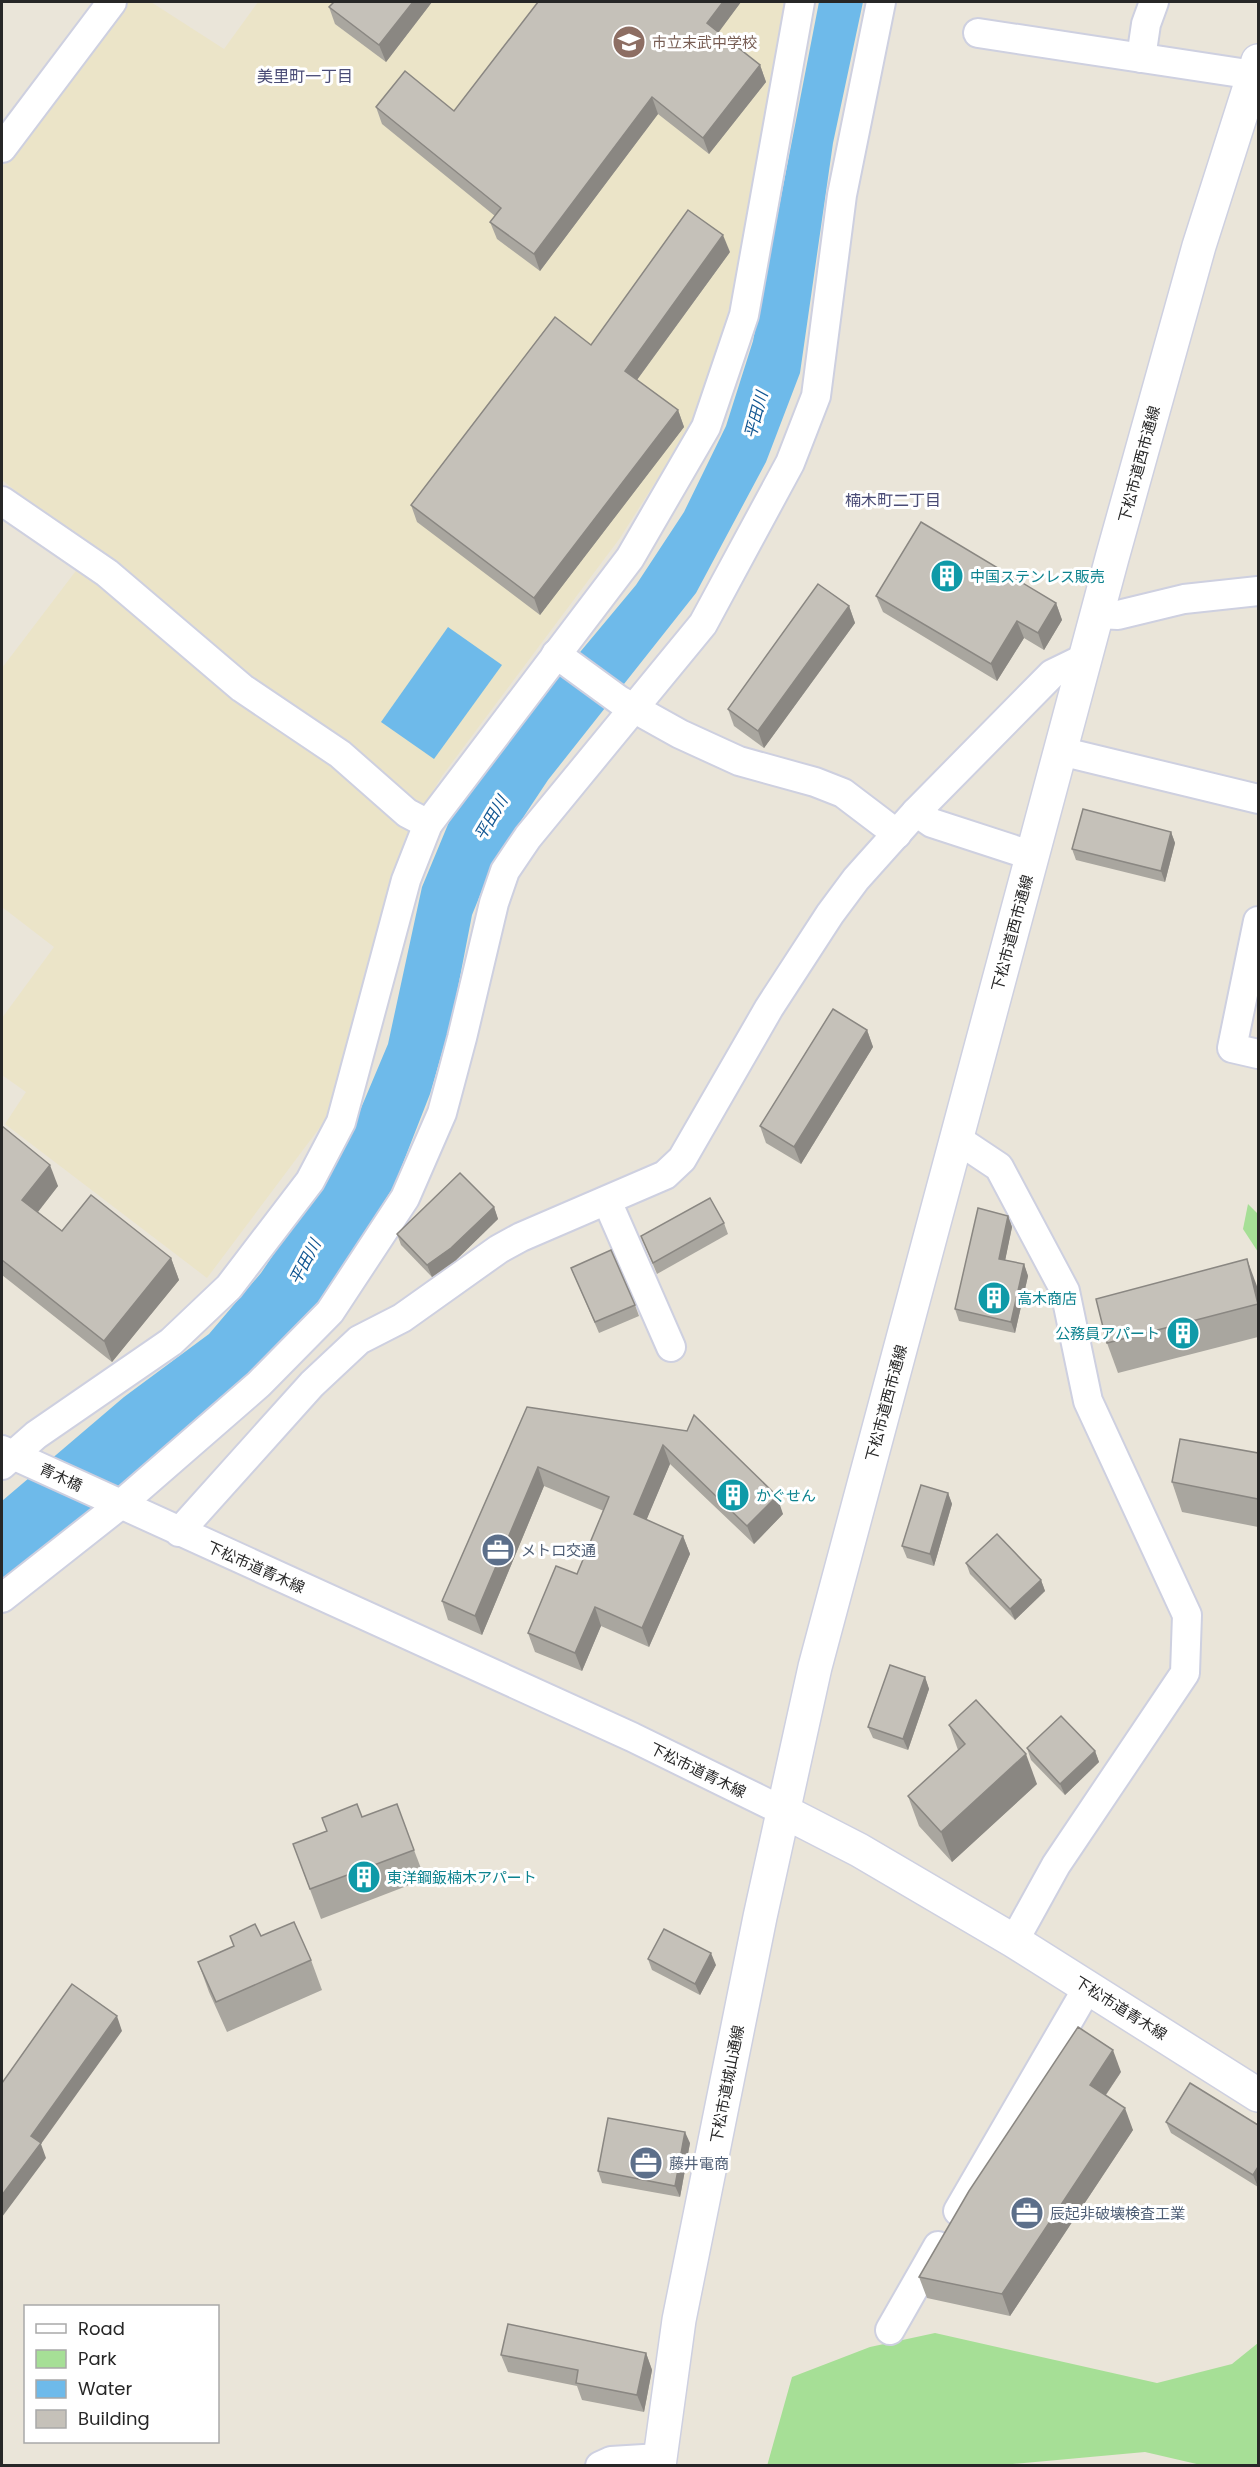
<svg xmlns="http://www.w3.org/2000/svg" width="1260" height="2467" font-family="Poppins,'Noto Sans JP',sans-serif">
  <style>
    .education { fill: #ebe4c8 }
    .green { fill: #a6df96 }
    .water { fill: #6ebaea }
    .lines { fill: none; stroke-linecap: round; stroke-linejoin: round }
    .minor-casing { stroke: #ced0e0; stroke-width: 32 }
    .tertiary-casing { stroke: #ced0e0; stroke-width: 36 }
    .minor { stroke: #fff; stroke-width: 28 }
    .tertiary { stroke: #fff; stroke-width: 33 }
    .wall { fill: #a9a69f }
    .shaded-wall { fill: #8a8782 }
    .building { fill: #c5c1b9; stroke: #8a8782; stroke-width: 1.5 }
    .labels { text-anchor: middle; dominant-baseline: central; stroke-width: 6; stroke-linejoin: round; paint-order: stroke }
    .education-label { font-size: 15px; fill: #785e54; stroke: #fff; text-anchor: start }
    .street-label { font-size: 15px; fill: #272727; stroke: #fff }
    .culture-label { font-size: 15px; fill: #0d838f; stroke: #fff; text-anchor: start }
    .service-label { font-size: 15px; fill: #4e5e75; stroke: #fff; text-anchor: start }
    .neighbourhood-label { font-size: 16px; fill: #4a4c76; stroke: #fff }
    .water-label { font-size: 16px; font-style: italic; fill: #115692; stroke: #fff }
  </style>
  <rect width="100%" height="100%" fill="#eae5d9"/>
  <polygon class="education" points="124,2 151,2 224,49 258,2 788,2 730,305 694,421 620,538 442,776 405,838 327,1118 207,1278 5,1124 26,1092 2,1075 2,1018 54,947 2,907 2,668 91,551 2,480 2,167 54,92"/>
  <g class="green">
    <polygon points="1248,1204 1258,1214 1258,1252 1243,1229"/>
    <polygon points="935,2333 1157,2383 1232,2364 1258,2343 1258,2465 1201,2465 1145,2452 991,2466 767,2466 792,2377 870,2347"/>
  </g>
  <g class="water">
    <polygon points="819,2 863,2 833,143 800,373 766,462 696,593 548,780 493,863 472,915 452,1018 430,1094 394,1186 317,1307 242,1389 2,1581 2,1501 124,1397 209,1334 261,1273 343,1151 388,1044 422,887 449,822 476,777 636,585 684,512 726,426 753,341"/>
    <polygon points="448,627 502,665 434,759 381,722"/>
  </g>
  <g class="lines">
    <g class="minor-casing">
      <g id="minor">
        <polyline points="978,33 1254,75"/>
        <polyline points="1141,58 1146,24 1154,2"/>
        <polyline points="2,148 112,2"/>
        <polyline points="2,501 107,573 242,688 340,754 407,813 428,824"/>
        <polyline points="1097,614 1118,615 1184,599 1258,591"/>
        <polyline points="556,654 619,700 680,734 739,761 815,782 843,793 897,834"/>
        <polyline points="1060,751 1258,799"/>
        <polyline points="916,812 932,823 1033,856"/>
        <polyline points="1258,921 1232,1048 1258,1054"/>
        <polyline points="957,1139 999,1167 1065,1291 1088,1401 1187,1615 1185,1673 1056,1865 1014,1941"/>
        <polyline points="607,1201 671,1347"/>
        <polyline points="2,1450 632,1737 783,1811"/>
        <polyline points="2,1465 36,1435 171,1342 229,1287 310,1181 341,1122 406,880 428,824 630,558 706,427 744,315 800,2"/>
        <polyline points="179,1532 312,1384 359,1340 402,1318 499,1249 521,1237 665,1175 682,1159 769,1008 830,914 856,879 916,812 1052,674 1085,658"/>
        <polyline points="2,1598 120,1505 259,1384 330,1312 405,1198 442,1113 462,1038 494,903 505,871 528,837 703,624 790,463 816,396 842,195 881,2"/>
        <polyline points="958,2211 1088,1987"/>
        <polyline points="890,2330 938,2246"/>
        <polyline points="600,2466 611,2461 660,2458"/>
      </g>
    </g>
    <g class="tertiary-casing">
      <g id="tertiary">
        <polyline points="783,1811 859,1850 1014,1941 1258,2095"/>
        <polyline points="659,2466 679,2320 760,1917 815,1667 1112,558 1199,246 1258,61"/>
      </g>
    </g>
    <use href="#minor" class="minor"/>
    <use href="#tertiary" class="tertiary"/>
  </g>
  <g class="wall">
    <polygon points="334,2 432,2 386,62 335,24 329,7"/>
    <polygon points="538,2 741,2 718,32 760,65 766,82 709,154 658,114 540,271 497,239 490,222 495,216 382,124 376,107 454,111"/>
    <polygon points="730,252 637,380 678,410 684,427 540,615 417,522 411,505 591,345"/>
    <polygon points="876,596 1056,603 1062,620 1044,650 1024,638 997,681 883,612"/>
    <polygon points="849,606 855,623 764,748 734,726 728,709"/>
    <polygon points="1171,832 1175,843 1165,882 1076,860 1072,849"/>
    <polygon points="867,1030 873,1047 801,1164 766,1143 760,1126"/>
    <polygon points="2,1126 58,1186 38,1212 62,1231 171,1258 179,1280 112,1362 2,1275"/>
    <polygon points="494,1207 498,1219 456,1260 432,1277 401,1245 397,1234"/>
    <polygon points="1008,1216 1012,1227 1005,1260 1024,1264 1028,1276 1015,1333 959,1321 955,1309"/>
    <polygon points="724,1223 728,1234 657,1274 641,1236"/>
    <polygon points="571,1268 635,1305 639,1316 599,1333"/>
    <polygon points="1258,1289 1258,1337 1118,1373 1107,1343"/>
    <polygon points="527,1407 687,1431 783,1514 754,1544 670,1464 646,1520 683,1536 690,1554 649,1647 601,1626 582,1671 535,1652 528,1633 577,1574 604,1511 544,1486 482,1635 448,1620 442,1601"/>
    <polygon points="1258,1453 1258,1527 1182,1512 1172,1482"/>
    <polygon points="948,1493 952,1504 934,1566 907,1558 902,1546"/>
    <polygon points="966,1563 1041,1580 1045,1591 1015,1620 970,1574"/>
    <polygon points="925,1677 929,1689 908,1750 873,1738 868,1727"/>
    <polygon points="949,1725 1037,1784 952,1862 919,1826 908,1796 958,1750"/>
    <polygon points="1027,1748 1095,1751 1099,1762 1065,1795 1031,1760"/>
    <polygon points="362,1817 414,1850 425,1879 321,1919 293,1844"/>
    <polygon points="230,1936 261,1936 311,1960 322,1990 227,2032 209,1992 198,1962 234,1946"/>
    <polygon points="648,1959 716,1965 700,1995 652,1970"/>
    <polygon points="1121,2072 1106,2095 1133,2130 1010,2316 927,2298 919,2277"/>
    <polygon points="1166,2122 1258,2125 1258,2187 1171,2133"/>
    <polygon points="690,2143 680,2197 602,2183 598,2171"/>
    <polygon points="646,2353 652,2370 644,2412 582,2400 577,2386 508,2372 501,2355"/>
  </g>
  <g class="shaded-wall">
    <polygon points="413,2 432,2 386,62 379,45"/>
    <polygon points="723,2 741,2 713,40 707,23"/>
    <polygon points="760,65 766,82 709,154 703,138"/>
    <polygon points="652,97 658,114 540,271 534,254"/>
    <polygon points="723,235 730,252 631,388 625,371"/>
    <polygon points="678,410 684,427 540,615 534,598"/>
    <polygon points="1056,603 1062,620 1044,650 1038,633"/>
    <polygon points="849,606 855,623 764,748 758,731"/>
    <polygon points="1017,621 1024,638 997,681 991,664"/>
    <polygon points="1171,832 1175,843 1165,882 1161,871"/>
    <polygon points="867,1030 873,1047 801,1164 794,1147"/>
    <polygon points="50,1165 58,1186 30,1222 22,1200"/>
    <polygon points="494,1207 498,1219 456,1260 432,1277 427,1265"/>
    <polygon points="1008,1216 1012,1227 1003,1271 999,1259"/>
    <polygon points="171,1258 179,1280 112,1362 104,1341"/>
    <polygon points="1247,1259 1258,1289 1258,1305"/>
    <polygon points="1024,1264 1028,1276 1015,1333 1011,1322"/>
    <polygon points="663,1445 670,1464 641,1533 634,1514"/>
    <polygon points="538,1467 544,1486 482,1635 475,1616"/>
    <polygon points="948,1493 952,1504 934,1566 930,1554"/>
    <polygon points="777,1496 783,1514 754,1544 747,1526"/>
    <polygon points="683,1536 690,1554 649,1647 642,1628"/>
    <polygon points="1041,1580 1045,1591 1015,1620 1010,1609"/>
    <polygon points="595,1607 601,1626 582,1671 575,1653"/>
    <polygon points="925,1677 929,1689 908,1750 903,1739"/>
    <polygon points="1095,1751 1099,1762 1065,1795 1060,1784"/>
    <polygon points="1026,1754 1037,1784 952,1862 941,1832"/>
    <polygon points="711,1953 716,1965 700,1995 695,1984"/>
    <polygon points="117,2016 122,2031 41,2144 46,2158 2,2217 2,2195 31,2136"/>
    <polygon points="1113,2050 1121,2072 1098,2106 1090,2085"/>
    <polygon points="1125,2108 1133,2130 1010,2316 1002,2294"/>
    <polygon points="685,2132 690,2143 680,2197 675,2186"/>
    <polygon points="1258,2167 1258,2187 1253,2175"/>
    <polygon points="646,2353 652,2370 644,2412 637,2395"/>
  </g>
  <g class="building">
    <polygon points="334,2 413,2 379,45 329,7"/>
    <polygon points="538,2 723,2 707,23 760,65 703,138 652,97 534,254 490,222 501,208 376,107 405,71 454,111"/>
    <polygon points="688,210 723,235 625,371 678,410 534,598 411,505 555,317 591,345"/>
    <polygon points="921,522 1056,603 1038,633 1017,621 991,664 876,596"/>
    <polygon points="818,584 849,606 758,731 728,709"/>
    <polygon points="1083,809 1171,832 1161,871 1072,849"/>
    <polygon points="833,1009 867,1030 794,1147 760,1126"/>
    <polygon points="2,1126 50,1165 22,1200 62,1231 91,1195 171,1258 104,1341 2,1260"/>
    <polygon points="460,1173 494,1207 451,1248 427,1265 397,1234"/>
    <polygon points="710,1198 724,1223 653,1263 641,1236"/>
    <polygon points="978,1208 1008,1216 999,1259 1024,1264 1011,1322 955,1309"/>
    <polygon points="611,1250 635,1305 595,1322 571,1268"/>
    <polygon points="1247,1259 1258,1304 1107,1343 1096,1299"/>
    <polygon points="527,1407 687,1431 694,1415 777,1496 747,1526 663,1445 634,1514 683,1536 642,1628 595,1607 575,1653 528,1633 556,1566 577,1574 609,1497 538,1467 475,1616 442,1601"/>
    <polygon points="1180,1439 1258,1453 1258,1499 1172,1482"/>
    <polygon points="921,1485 948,1493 930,1554 902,1546"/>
    <polygon points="997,1534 1041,1580 1010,1609 966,1563"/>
    <polygon points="890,1665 925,1677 903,1739 868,1727"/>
    <polygon points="976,1700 1026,1754 941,1832 908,1796 965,1744 949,1725"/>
    <polygon points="1061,1716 1095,1751 1060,1784 1027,1748"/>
    <polygon points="357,1804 362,1817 397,1804 414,1850 310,1889 293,1844 327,1831 322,1818"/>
    <polygon points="294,1922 311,1960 216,2002 198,1962 234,1946 230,1936 255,1924 261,1936"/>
    <polygon points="664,1929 711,1953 695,1984 648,1959"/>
    <polygon points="72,1984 117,2016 31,2136 41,2143 2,2195 2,2083"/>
    <polygon points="1078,2027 1113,2050 1090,2085 1125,2108 1002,2294 919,2277 969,2191"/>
    <polygon points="1190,2083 1258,2125 1258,2167 1253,2175 1166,2122"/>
    <polygon points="608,2118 685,2132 675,2186 598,2171"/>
    <polygon points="508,2324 646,2353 637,2395 576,2383 578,2370 501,2355"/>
  </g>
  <defs>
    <g id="school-disc" transform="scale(1.725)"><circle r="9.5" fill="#8d6e63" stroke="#fff"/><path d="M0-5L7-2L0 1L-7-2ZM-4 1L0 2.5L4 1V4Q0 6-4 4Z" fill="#fff"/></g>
    <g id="building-disc" transform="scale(1.725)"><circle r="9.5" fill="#0f9aa8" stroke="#fff"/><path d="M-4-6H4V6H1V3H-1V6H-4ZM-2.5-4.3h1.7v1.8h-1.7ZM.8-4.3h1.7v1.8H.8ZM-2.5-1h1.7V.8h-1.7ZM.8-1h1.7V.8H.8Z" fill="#fff"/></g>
    <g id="office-disc" transform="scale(1.725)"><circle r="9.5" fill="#5c6f8a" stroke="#fff"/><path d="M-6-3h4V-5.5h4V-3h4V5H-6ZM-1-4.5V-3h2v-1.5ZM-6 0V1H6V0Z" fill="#fff"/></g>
  </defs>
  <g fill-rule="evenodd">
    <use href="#school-disc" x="629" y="42"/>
    <use href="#building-disc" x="947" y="576"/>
    <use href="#building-disc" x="994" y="1298"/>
    <use href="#building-disc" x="1183" y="1333"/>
    <use href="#building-disc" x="733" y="1495"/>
    <use href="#office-disc" x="498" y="1550"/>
    <use href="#building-disc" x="364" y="1877"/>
    <use href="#office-disc" x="646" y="2163"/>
    <use href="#office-disc" x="1027" y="2213"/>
  </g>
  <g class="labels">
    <g class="education-label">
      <text x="652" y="42">市立末武中学校</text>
    </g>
    <g class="street-label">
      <text transform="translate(1139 464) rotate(-75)">下松市道西市通線</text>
      <text transform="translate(1012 933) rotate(-75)">下松市道西市通線</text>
      <text transform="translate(886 1403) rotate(-75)">下松市道西市通線</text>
      <text transform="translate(61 1477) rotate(25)">青木橋</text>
      <text transform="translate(256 1567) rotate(24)">下松市道青木線</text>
      <text transform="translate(698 1770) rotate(26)">下松市道青木線</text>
      <text transform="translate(1121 2008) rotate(32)">下松市道青木線</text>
      <text transform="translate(727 2084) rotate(-79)">下松市道城山通線</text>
    </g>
    <g class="culture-label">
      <text x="970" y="576">中国ステンレス販売</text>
      <text x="1017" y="1298">高木商店</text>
      <text x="1160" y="1333" text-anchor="end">公務員アパート</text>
      <text x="756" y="1495">かぐせん</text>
      <text x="387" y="1877">東洋鋼鈑楠木アパート</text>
    </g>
    <g class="service-label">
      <text x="521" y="1550">メトロ交通</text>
      <text x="669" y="2163">藤井電商</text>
      <text x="1050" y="2213">辰起非破壊検査工業</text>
    </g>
    <g class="neighbourhood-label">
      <text x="305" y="76">美里町一丁目</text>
      <text x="893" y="500">楠木町二丁目</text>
    </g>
    <g class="water-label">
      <text transform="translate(756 415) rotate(-75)">平田川</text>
      <text transform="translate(491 818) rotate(-59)">平田川</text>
      <text transform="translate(305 1262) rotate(-62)">平田川</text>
    </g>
  </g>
  <rect width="1260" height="2467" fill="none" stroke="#272727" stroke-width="6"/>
  <rect x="24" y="2305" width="195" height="138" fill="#ffffff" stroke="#a9a9a9" stroke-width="1.5"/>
  <rect x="36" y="2324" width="30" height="9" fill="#ffffff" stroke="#a9a9a9" stroke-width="1.5"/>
  <text x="78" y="2335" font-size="18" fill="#272727">Road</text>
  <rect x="36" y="2350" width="30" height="18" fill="#a6df96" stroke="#a9a9a9" stroke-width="1.5"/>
  <text x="78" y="2365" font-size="18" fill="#272727">Park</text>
  <rect x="36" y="2380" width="30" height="18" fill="#6ebaea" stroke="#a9a9a9" stroke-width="1.5"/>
  <text x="78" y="2395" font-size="18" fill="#272727">Water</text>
  <rect x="36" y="2410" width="30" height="18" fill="#c5c1b9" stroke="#a9a9a9" stroke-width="1.5"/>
  <text x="78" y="2425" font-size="18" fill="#272727">Building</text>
</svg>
